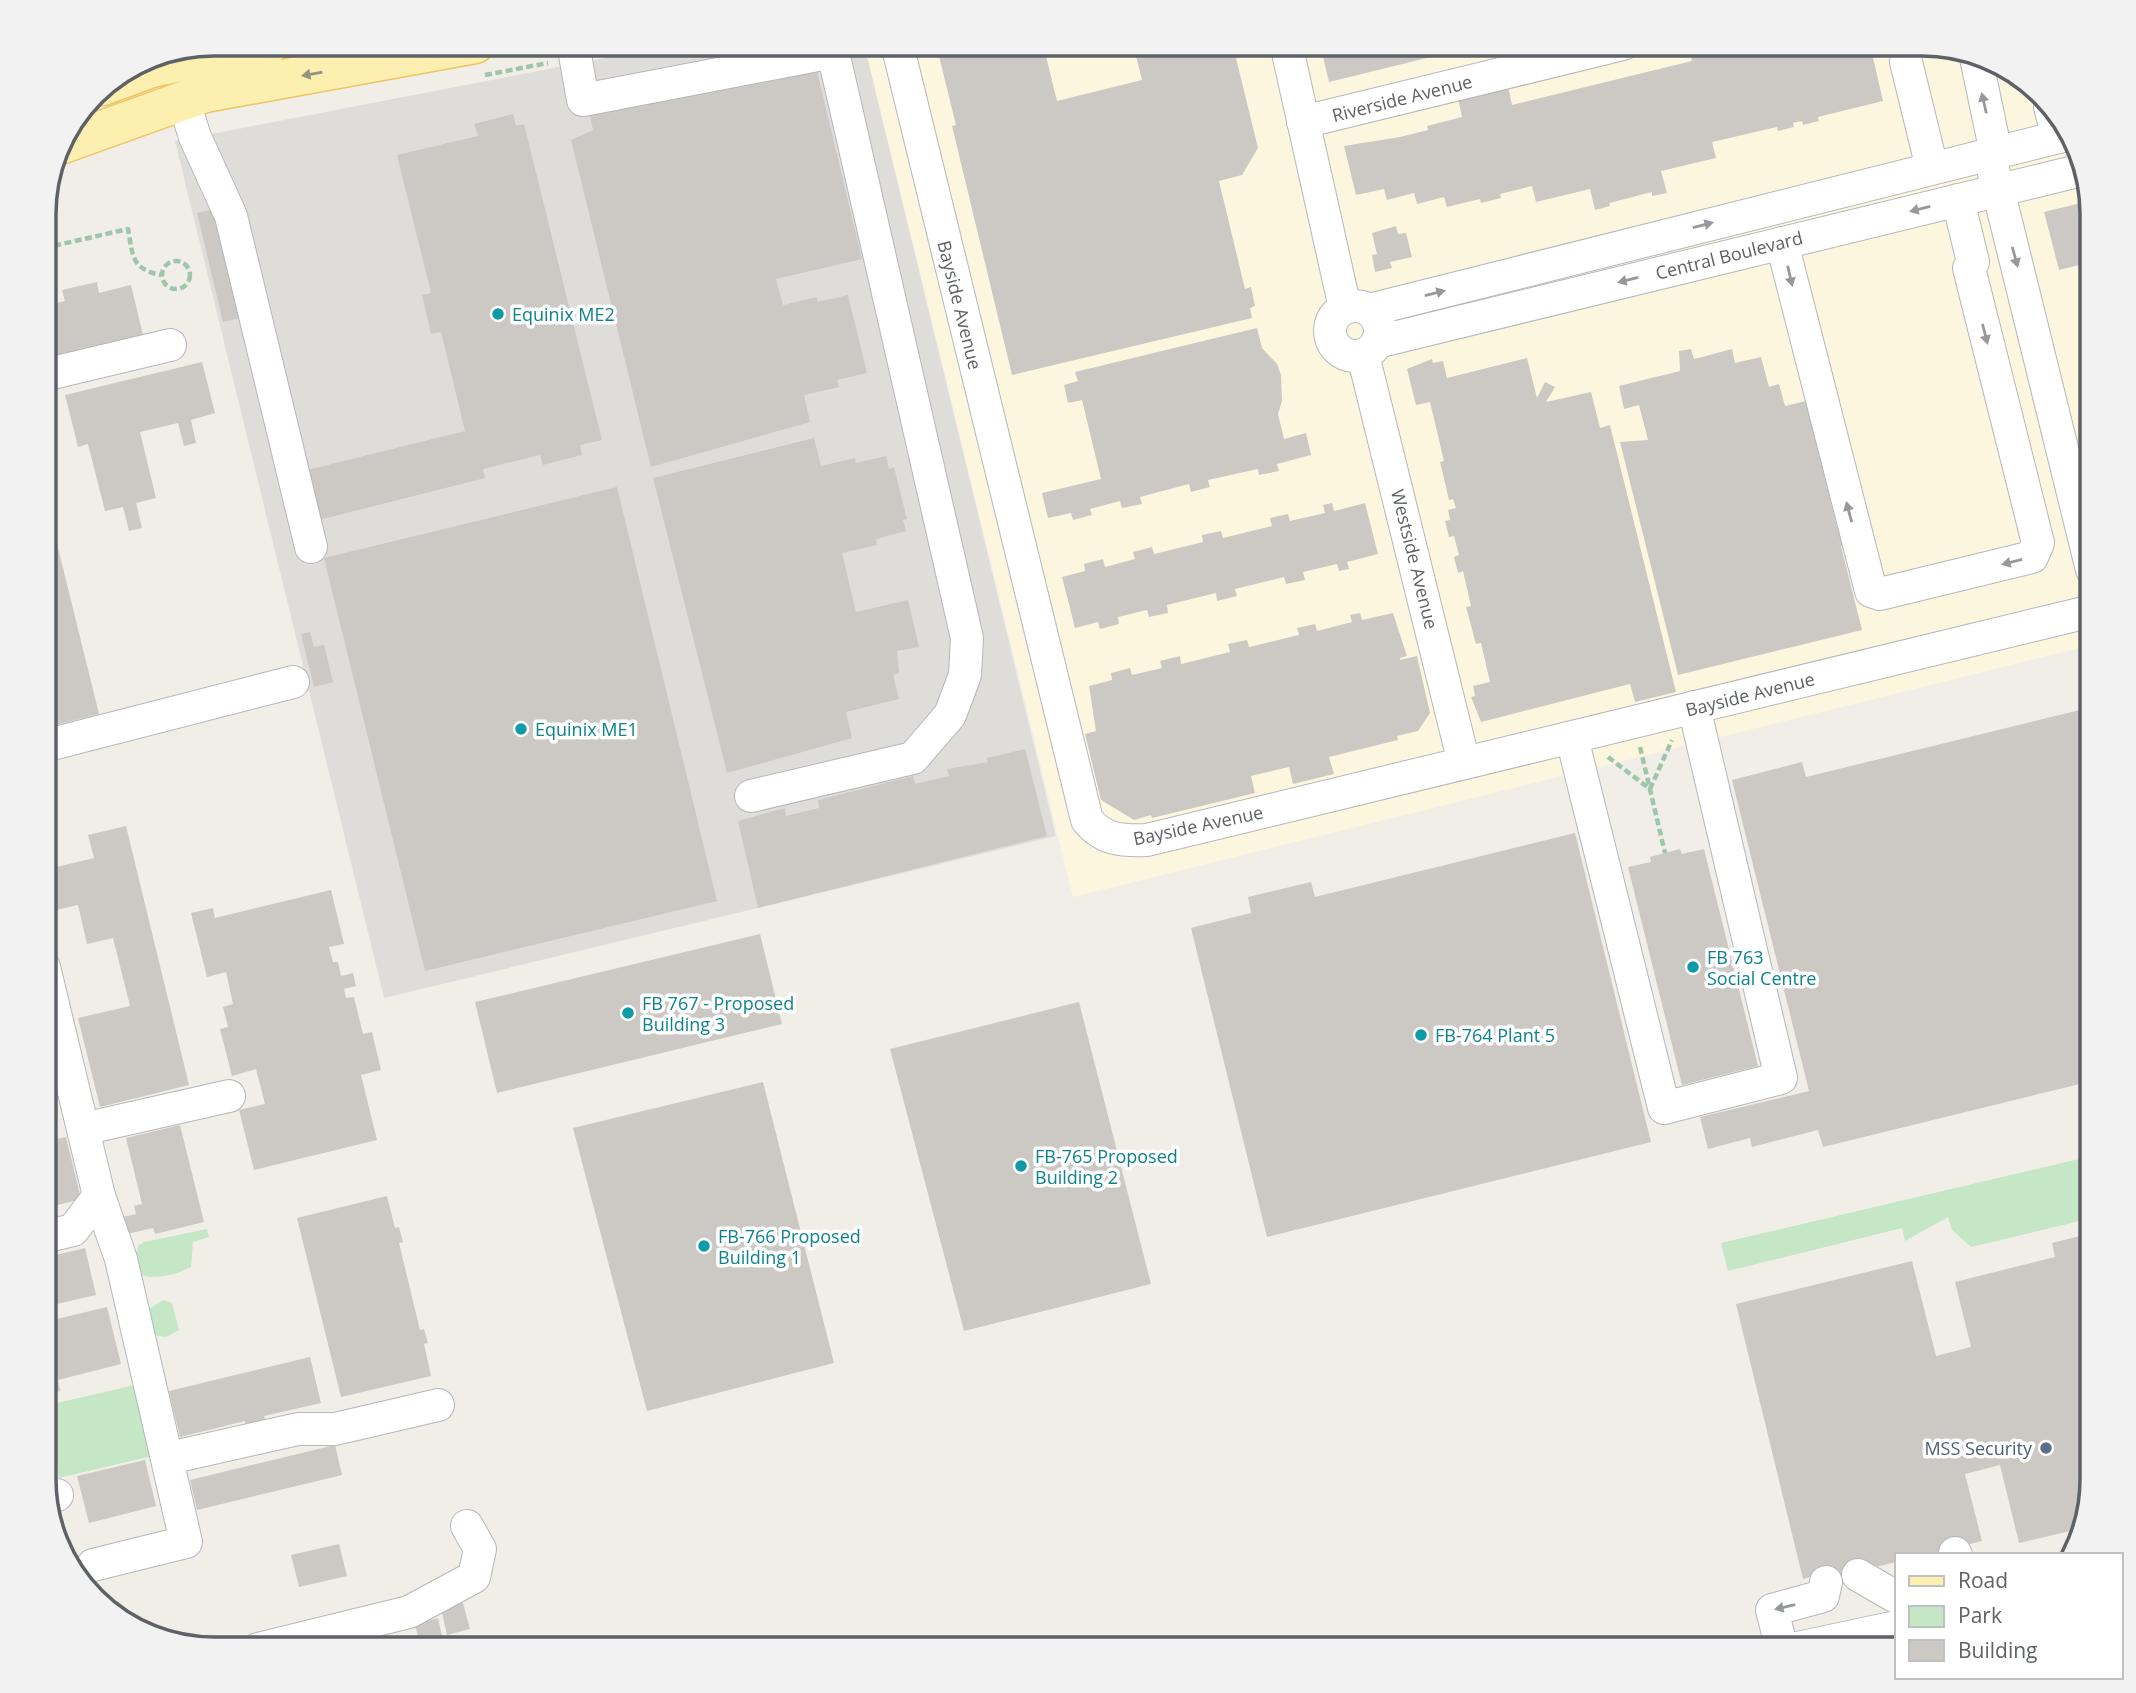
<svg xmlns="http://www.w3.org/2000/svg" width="2136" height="1693" font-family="'Open Sans',sans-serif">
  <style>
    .commercial { fill: #fdf6df }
    .industrial { fill: #dfddd9 }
    .green { fill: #c5e7c5 }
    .building { fill: #ccc9c4 }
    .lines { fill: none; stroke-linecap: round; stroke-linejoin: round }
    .minor-casing { stroke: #b4b7bb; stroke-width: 34 }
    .major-casing { stroke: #eec462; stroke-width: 41 }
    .path { stroke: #9ec7a9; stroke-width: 4.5; stroke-dasharray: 7 3.5; stroke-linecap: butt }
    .minor { stroke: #fff; stroke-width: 32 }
    .major { stroke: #fdefaf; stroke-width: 38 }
    .oneway { fill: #969380 }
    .oneway2 { fill: #96999c }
    .culture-dot { fill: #0f9aa8; stroke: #fff; stroke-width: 2.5 }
    .service-dot { fill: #5c6f8a; stroke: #fff; stroke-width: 2.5 }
    .labels { text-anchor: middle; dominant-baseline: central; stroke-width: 7; stroke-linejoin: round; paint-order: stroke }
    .street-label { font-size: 18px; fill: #5e6267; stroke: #fff }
    .culture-label { font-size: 18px; fill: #0d838f; stroke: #fff; text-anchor: start }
    .service-label { font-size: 18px; fill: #4e5e75; stroke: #fff; text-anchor: end }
    .rim { fill: none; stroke: #5e6267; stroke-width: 3.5 }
  </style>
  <rect width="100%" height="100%" fill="#f0eee7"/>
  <polygon class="commercial" points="864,44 1922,44 1977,53 2034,86 2075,139 2092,214 2092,645 1073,897"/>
  <polygon class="industrial" points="678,44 864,44 1056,836 384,998 175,141"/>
  <g class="green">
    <polygon points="2092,1156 2092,1218 1971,1247 1952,1230 1948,1217 1905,1241 1902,1228 1728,1271 1721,1243"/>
    <path d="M207 1229 209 1237 193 1242 191 1267C175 1275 150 1282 134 1272L138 1246 144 1242Z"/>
    <polygon points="163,1300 172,1303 179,1330 166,1337 153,1335 146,1311"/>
    <polygon points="135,1385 152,1456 59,1478 44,1406"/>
  </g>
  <g class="building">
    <polygon points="936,44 1043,44 1057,101 1142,80 1133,44 1236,44 1239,57 1236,58 1258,148 1242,175 1219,181 1245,289 1251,287 1255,306 1250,308 1252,318 1012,375 952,126 956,125"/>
    <polygon points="1320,44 1480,44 1480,45 1329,82"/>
    <polygon points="1688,44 1740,44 1741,49 1763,44 1886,44 1871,49 1883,101 1818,117 1819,121 1803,125 1802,121 1797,122 1793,123 1794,127 1778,131 1777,127 1712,142 1716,158 1661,171 1667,193 1652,196 1652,192 1609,203 1610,206 1595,210 1590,189 1536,202 1532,186 1500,194 1501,198 1481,203 1480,199 1447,207 1444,197 1417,204 1414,193 1387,200 1384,189 1356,195 1344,146 1400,137 1428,130 1427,126 1462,117 1458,98 1508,86 1512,105 1692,61"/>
    <polygon points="817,71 862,259 776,279 783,305 817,297 818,302 848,295 867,373 837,380 839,387 804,395 810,422 651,467 571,140 593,130 589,111"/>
    <polygon points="513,114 516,126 524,124 602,440 580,445 582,455 543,465 540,455 483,469 485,478 311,522 299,472 465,431 441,332 431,334 422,295 431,293 397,155 478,136 474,124"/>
    <polygon points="2089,201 2092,262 2059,270 2044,212"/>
    <polygon points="215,209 241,318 223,322 197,213"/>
    <polygon points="1396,226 1398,234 1406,233 1412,257 1390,262 1392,268 1375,272 1372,255 1377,254 1372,233"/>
    <polygon points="97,282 99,293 131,285 143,335 44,359 44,306 65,301 62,290"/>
    <polygon points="1257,328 1262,348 1277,364 1281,375 1282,401 1278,414 1284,439 1306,433 1311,455 1277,464 1279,471 1259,475 1258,469 1208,480 1210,487 1191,492 1189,484 1140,497 1142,504 1122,508 1120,501 1090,509 1092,515 1073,520 1071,513 1048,518 1042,493 1101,479 1082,400 1068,403 1064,385 1078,381 1075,372"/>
    <polygon points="1691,349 1694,359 1732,349 1735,363 1761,357 1769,387 1779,384 1785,406 1806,401 1837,527 1842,526 1847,544 1841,546 1862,630 1678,675 1620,442 1648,440 1639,405 1624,409 1619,386 1680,371 1679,351"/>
    <polygon points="2092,353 2092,404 2091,404 2079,356"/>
    <polygon points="1527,358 1537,398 1545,382 1555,387 1546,402 1591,392 1600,428 1610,425 1676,692 1635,702 1630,684 1481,722 1471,697 1475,696 1473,686 1490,682 1481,643 1476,644 1466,607 1471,606 1463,571 1458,573 1454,557 1459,555 1454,536 1449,537 1445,521 1450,520 1448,510 1456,508 1453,499 1449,500 1440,462 1444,461 1430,402 1416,405 1407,369 1432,359 1433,363 1443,361 1447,378"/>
    <polygon points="202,362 215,413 191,420 196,443 184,446 178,423 140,432 156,498 136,503 142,528 129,531 123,507 105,511 88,444 78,447 65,395"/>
    <polygon points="814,438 821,466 855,458 856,463 886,456 889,469 894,467 907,519 903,520 906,531 876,539 877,545 842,553 856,612 908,600 919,647 897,651 899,673 893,675 899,699 846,712 852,738 727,773 653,478"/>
    <polygon points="617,487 717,901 425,971 324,558"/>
    <polygon points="45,495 99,714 44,728 44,495"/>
    <polygon points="1332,503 1334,511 1365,503 1378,554 1347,562 1349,569 1339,571 1337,564 1303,572 1305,580 1286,584 1284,577 1235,589 1237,596 1217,601 1216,593 1167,605 1168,613 1149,617 1147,610 1118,617 1119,624 1100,629 1098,622 1075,628 1062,577 1085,571 1084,564 1103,559 1105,567 1135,559 1133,552 1152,547 1154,554 1203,542 1202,535 1221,531 1223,538 1272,526 1270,518 1288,514 1290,521 1325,513 1323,505"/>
    <polygon points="1360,613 1362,620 1393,613 1407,656 1400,658 1400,660 1417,656 1430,713 1418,731 1397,736 1398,740 1329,757 1334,774 1293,784 1289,767 1251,776 1255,793 1152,818 1151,815 1134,820 1101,800 1085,734 1096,731 1089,686 1112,680 1111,673 1130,668 1132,675 1162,668 1160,661 1180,656 1181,664 1230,652 1228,644 1247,640 1249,647 1299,635 1297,628 1315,624 1317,631 1352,622 1350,615"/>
    <polygon points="310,632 314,647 324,645 333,682 314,687 301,634"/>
    <polygon points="2092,707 2092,1081 1823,1147 1818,1130 1752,1147 1750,1138 1708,1149 1700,1117 1809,1091 1732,780 1802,762 1806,777"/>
    <polygon points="1025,749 1047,836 758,908 738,821 785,808 786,816 819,808 818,800 913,776 915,784 949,776 947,769 988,762 987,758"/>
    <polygon points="126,826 189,1085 100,1107 78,1018 130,1006 113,938 87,944 78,905 52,911 44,870 94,858 88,835"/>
    <polygon points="1575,833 1651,1142 1267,1237 1191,928 1251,913 1248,897 1311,882 1315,897"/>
    <polygon points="1680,849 1682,854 1704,849 1758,1066 1682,1085 1628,867 1651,862 1650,857"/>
    <polygon points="331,890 344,944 329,947 333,962 338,962 341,976 353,973 356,986 344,989 346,998 354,997 363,1034 372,1032 381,1070 361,1075 377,1140 254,1170 239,1110 265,1104 256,1069 232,1076 220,1029 228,1027 223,1007 233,1004 226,972 207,977 191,913 213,908 215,918"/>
    <polygon points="760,934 782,1024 497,1093 475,1002"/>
    <polygon points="1079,1002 1151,1284 964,1331 890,1049"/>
    <polygon points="763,1082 834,1363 647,1411 573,1128"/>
    <polygon points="180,1125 204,1222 155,1234 153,1228 127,1234 123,1217 136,1214 134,1206 142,1204 126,1138"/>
    <polygon points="66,1137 81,1199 54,1206 58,1220 44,1223 44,1148 53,1146 52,1140"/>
    <polygon points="387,1196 395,1228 399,1227 403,1242 399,1243 420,1330 424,1329 428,1343 424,1344 431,1376 341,1397 297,1218"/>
    <polygon points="2092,1233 2092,1479 2083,1528 2019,1543 2000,1465 1965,1474 1982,1541 1927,1555 1896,1555 1896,1562 1822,1580 1821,1574 1803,1579 1736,1304 1912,1261 1936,1356 1971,1347 1955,1282 2055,1257 2052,1243"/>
    <polygon points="85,1248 96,1295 44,1307 44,1258"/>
    <polygon points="107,1307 121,1364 58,1380 60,1391 44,1395 44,1322"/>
    <polygon points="310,1357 321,1403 264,1416 266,1424 246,1429 245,1421 180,1437 169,1391"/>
    <polygon points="335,1445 342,1475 197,1510 190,1480"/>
    <polygon points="145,1460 156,1506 89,1523 77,1476"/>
    <polygon points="64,1528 75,1572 61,1554 55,1530"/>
    <polygon points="339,1544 347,1576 299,1587 291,1555"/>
    <polygon points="463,1603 470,1629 447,1635 441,1608"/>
    <polygon points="438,1618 442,1636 419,1642 415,1624"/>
  </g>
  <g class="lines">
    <g class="minor-casing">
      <g id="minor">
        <polyline points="573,44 583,100 833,52 831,44"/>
        <path d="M897 44 1087 820C1103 840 1122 841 1147 840L2092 611"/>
        <polyline points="1286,44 1345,308"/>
        <polyline points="1975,53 1996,153"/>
        <polyline points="1906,62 1932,168"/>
        <polyline points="183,99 195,137 231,216 311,547"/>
        <polyline points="2050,107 2058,137"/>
        <polyline points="1303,122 1623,44"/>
        <polyline points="1993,169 2092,570"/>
        <polyline points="1782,243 1871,591 1880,594 2032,557 2038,543 1969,268 1973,262 1958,200"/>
        <circle cx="1355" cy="331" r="25"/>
        <polyline points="1369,310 2071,134"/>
        <polyline points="1377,342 2082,170"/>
        <polyline points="1363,355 1464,763"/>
        <polyline points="44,375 170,345"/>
        <polyline points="1572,738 1664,1108 1781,1078 1694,707"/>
        <polyline points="44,746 293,682"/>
        <polyline points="751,796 913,758 950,715 965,675 967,638 833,52"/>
        <polyline points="83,1129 229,1096"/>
        <polyline points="44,1237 73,1230 99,1196 44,967"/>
        <polyline points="169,1458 298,1429 335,1429 438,1405"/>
        <polyline points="46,1497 57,1495"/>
        <polyline points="1955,1553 1956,1555"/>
        <polyline points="93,1565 186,1542 121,1259 99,1196"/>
        <polyline points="1858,1575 1896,1597"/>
        <polyline points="258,1649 409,1612 474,1577 480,1549 467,1526"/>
        <polyline points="1782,1649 1772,1610 1823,1596 1826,1582"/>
        <polyline points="1793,1649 1896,1627"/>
      </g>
    </g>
    <g class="major-casing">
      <g id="major">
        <polyline points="103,86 152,68 270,44"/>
        <polyline points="60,145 205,93 475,44"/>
      </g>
    </g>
    <g class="path">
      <polyline points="602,53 650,44"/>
      <polyline points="485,75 548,63"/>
      <path d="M44 248 128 229C133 256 131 269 161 275"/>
      <circle cx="176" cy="275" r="14"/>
      <polyline points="1640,747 1665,853"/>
      <polyline points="1608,757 1650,789 1672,740"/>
    </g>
    <use href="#minor" class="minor"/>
    <use href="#major" class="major"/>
  </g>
  <defs><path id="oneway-solid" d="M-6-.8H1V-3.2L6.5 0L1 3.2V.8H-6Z" transform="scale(1.75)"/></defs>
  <use class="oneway" href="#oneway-solid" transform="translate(312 74) rotate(170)"/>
  <g class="oneway2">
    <use href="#oneway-solid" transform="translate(1984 103) rotate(-103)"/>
    <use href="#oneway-solid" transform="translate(1920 209) rotate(166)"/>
    <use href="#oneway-solid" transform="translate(1703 225) rotate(-14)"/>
    <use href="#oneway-solid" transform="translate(2015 257) rotate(75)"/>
    <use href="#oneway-solid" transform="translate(1790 276) rotate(77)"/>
    <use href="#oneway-solid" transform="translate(1628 280) rotate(166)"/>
    <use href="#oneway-solid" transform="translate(1435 293) rotate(-14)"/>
    <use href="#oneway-solid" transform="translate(1985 334) rotate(76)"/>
    <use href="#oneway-solid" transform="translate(1849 512) rotate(-105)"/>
    <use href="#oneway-solid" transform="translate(2012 562) rotate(166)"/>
    <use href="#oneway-solid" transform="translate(1785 1607) rotate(167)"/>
  </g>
  <g class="culture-dot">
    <circle cx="498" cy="314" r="7"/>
    <circle cx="521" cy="729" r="7"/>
    <circle cx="1693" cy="967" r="7"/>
    <circle cx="628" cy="1013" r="7"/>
    <circle cx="1421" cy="1035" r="7"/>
    <circle cx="1021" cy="1166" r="7"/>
    <circle cx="704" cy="1246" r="7"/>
  </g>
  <circle class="service-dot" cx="2046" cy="1448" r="7"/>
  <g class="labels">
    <g class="street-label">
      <text transform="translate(1402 98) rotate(-14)">Riverside Avenue</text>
      <text transform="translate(1729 255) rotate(-14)">Central Boulevard</text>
      <text transform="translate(960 305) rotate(76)">Bayside Avenue</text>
      <text transform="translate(1415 559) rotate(76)">Westside Avenue</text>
      <text transform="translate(1750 694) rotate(-14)">Bayside Avenue</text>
      <text transform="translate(1198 825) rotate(-12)">Bayside Avenue</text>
    </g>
    <g class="culture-label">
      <text x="512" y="314">Equinix ME2</text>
      <text x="535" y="729">Equinix ME1</text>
      <text x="1707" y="957">FB 763<tspan x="1707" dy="21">Social Centre</tspan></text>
      <text x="642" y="1003">FB 767 - Proposed<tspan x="642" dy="21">Building 3</tspan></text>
      <text x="1435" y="1035">FB-764 Plant 5</text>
      <text x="1035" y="1156">FB-765 Proposed<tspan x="1035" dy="21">Building 2</tspan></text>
      <text x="718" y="1236">FB-766 Proposed<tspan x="718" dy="21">Building 1</tspan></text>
    </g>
    <g class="service-label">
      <text x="2032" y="1448">MSS Security</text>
    </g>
  </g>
  <path d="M0 0H2136V1693H0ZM214 56H1922A158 158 0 0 1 2080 214V1479A158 158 0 0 1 1922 1637H214A158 158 0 0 1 56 1479V214A158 158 0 0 1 214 56Z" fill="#f2f2f3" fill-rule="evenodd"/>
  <path class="rim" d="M214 56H1922A158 158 0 0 1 2080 214V1479A158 158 0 0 1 1922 1637H214A158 158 0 0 1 56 1479V214A158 158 0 0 1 214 56Z"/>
  <rect x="1895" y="1553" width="228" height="126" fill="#ffffff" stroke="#bfc0c2" stroke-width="2"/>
  <rect x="1909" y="1576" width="35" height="10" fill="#fdefaf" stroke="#bfc0c2" stroke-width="2"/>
  <text x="1958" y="1588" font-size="21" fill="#5e6267">Road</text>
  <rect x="1909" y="1606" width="35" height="21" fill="#c5e7c5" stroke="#bfc0c2" stroke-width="2"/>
  <text x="1958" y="1623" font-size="21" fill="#5e6267">Park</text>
  <rect x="1909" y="1640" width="35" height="21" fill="#ccc9c4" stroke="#bfc0c2" stroke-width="2"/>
  <text x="1958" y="1658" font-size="21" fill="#5e6267">Building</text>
</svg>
